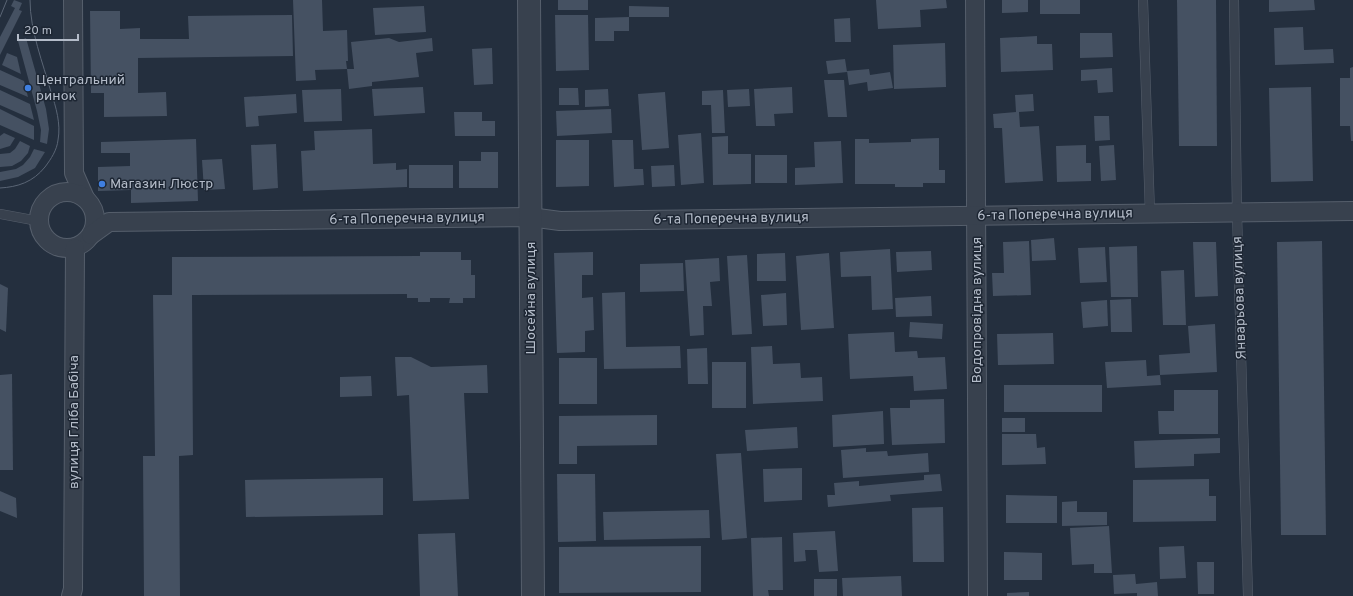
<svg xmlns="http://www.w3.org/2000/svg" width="1353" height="596" font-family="Overpass,sans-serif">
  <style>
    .building { fill: #455162 }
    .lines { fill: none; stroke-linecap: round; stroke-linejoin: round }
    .service-casing { stroke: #565f6c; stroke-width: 10 }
    .minor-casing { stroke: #565f6c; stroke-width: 20 }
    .tertiary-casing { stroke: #565f6c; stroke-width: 24 }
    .service { stroke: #38414e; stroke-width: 9 }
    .minor { stroke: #38414e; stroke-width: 18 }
    .tertiary { stroke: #38414e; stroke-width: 22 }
    .tram { stroke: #5a6575; stroke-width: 1 }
    .shop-dot { fill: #3f7fe0; stroke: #1d2633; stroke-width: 1.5 }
    .labels { text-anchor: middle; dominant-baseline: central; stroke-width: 3; stroke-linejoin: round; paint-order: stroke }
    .poi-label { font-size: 14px; fill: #b4bcc9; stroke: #1d2633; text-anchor: start }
    .street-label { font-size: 14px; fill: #b4bcc9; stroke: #1d2633 }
  </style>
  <rect width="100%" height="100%" fill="#242f3e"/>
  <g class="building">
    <polygon points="14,0 22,3 19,10 22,11 0,55 0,37 15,8 11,6"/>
    <polygon points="293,0 322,0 323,31 347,30 348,61 346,61 347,69 315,70 316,80 296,81"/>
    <rect x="558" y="0" width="30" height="10"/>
    <polygon points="876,0 946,0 947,8 920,10 921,27 878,29"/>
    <polygon points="1002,0 1028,0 1028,12 1002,13"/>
    <rect x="1040" y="0" width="40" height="14"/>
    <polygon points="1177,0 1216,0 1217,146 1179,146"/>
    <polygon points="1269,0 1314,0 1315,10 1269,12"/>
    <polygon points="424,6 426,32 375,35 373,8"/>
    <polygon points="629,6 669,7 669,17 629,17"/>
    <polygon points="90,11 120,11 120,29 140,28 140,39 189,39 188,16 292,15 293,56 138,58 138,93 166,92 167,116 104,117 104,93 91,93"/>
    <polygon points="555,15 588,15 589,70 556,71"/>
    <polygon points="629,17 629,31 614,31 614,41 595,41 595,18"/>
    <polygon points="850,18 851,42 835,42 834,19"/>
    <polygon points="1303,27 1304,50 1333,49 1334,63 1275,65 1274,28"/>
    <polygon points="1080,33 1112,33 1113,57 1080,58"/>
    <polygon points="1037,36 1037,44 1052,44 1053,70 1001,72 1000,38"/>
    <polygon points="26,38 46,109 49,129 47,144 40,142 41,130 37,111 18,41"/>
    <polygon points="389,38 399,42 432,38 433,51 416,53 419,77 372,82 372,86 349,89 347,69 354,69 351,42"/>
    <polygon points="945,43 946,87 894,89 893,45"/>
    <polygon points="492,48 493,84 474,85 472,49"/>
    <polygon points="7,53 17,57 21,74 2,65"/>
    <polygon points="845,59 847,72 828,74 826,61"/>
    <polygon points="1353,67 1353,141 1351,141 1350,126 1340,126 1340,78 1350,78 1350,68"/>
    <polygon points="1112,68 1113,92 1098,93 1097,80 1081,81 1081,70"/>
    <polygon points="869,69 870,75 890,72 893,88 868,91 867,82 849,85 847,71"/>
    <polygon points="0,70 24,81 28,97 0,85"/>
    <polygon points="824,80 844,80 847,117 828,117"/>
    <polygon points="423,87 425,113 374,116 372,89"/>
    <polygon points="792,87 793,113 774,114 775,126 756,126 754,89"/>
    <polygon points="1311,87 1313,181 1271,182 1269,88"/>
    <polygon points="559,88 578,88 579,105 559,105"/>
    <polygon points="341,89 342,121 304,122 302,90"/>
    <polygon points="608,89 609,106 585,107 585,90"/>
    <polygon points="749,89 750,106 728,107 727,90"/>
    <polygon points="0,90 30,104 34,120 0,105"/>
    <polygon points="723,90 725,133 712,133 711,105 702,105 702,91"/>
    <polygon points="665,92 669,148 642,150 638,94"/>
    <polygon points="296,94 297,113 258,116 259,126 246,127 244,97"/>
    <polygon points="1033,94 1034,111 1019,112 1020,127 1039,126 1043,181 1005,183 1002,128 994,128 993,114 1016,112 1015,95"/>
    <polygon points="0,109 34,126 34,140 0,125"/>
    <polygon points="611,109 612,133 557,136 556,111"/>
    <polygon points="454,112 482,112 482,121 495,121 495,136 455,136"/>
    <polygon points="1094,116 1109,116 1110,140 1095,141"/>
    <polygon points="372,129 373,164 396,163 396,170 407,169 407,187 303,191 301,151 315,150 314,131"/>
    <polygon points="4,133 15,138 10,146 0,149 0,136"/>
    <polygon points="701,133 704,183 681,185 678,135"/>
    <polygon points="728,136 728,154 751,154 751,184 713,185 712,137"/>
    <polygon points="939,138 939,170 945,170 945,183 923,183 923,187 895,187 895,184 855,184 855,139 869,139 869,143 911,142 911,139"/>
    <polygon points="196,139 198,201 131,203 131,190 98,191 98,167 130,166 130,153 101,153 101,142"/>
    <polygon points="556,140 589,140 589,186 556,187"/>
    <polygon points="612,140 633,140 634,169 643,169 644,185 614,187"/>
    <polygon points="20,141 30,146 28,153 21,161 12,166 0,167 0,154 10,153 15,149"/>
    <polygon points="841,141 843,183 795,185 795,168 815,167 814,142"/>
    <polygon points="276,144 278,188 253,190 251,145"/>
    <polygon points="1086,145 1086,163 1091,163 1091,181 1057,182 1056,146"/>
    <polygon points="1114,145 1116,180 1101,181 1099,146"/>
    <polygon points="34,149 45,152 35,168 18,177 0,181 0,172 16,169 23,165 30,157"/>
    <polygon points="481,152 498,152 498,188 459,188 459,161 481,161"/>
    <rect x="755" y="155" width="32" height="28"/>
    <polygon points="222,159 225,189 204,190 202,160"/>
    <rect x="409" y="165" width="44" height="23"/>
    <polygon points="674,165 675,186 652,187 651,166"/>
    <polygon points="1054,238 1056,260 1032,261 1031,240"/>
    <polygon points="1029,241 1031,295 993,296 992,273 1004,273 1003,242"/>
    <polygon points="1322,241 1326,535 1281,535 1277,242"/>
    <polygon points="1193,242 1216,242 1218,296 1195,297"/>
    <polygon points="1137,246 1138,297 1111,297 1109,247"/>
    <polygon points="1105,247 1107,282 1080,283 1078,248"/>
    <polygon points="890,249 893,309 872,310 871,276 841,277 840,252"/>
    <polygon points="931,251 932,270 897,272 896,252"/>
    <polygon points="420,252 461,252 461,260 471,260 471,275 475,275 475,298 463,298 463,303 449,303 450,298 430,298 430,302 418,302 418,298 407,298 407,294 192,295 193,455 179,456 180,596 144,596 143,456 155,456 153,295 172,295 172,257 420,256"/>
    <polygon points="593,252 593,275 582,275 582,298 593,297 594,330 585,331 585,352 557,353 554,253"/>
    <polygon points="785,253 786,281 757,281 757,254"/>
    <polygon points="829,253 834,328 801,330 796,256"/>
    <polygon points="747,255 752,334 732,335 727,256"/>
    <polygon points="719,258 720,281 710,282 712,306 703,306 704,335 690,336 685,260"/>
    <polygon points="683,263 684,291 640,292 640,264"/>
    <polygon points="1184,270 1186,325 1163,325 1161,271"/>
    <polygon points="0,284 8,288 6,332 0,329"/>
    <polygon points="625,292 626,347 680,346 681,368 604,369 602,293"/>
    <polygon points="786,293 787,325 763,326 761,295"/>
    <polygon points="931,296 932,316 896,317 895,298"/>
    <polygon points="1131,299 1132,332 1111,332 1110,300"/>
    <polygon points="1107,300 1108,326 1083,328 1081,302"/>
    <polygon points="910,322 943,324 942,339 909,337"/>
    <polygon points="1215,324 1217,372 1160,375 1159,355 1190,353 1188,326"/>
    <polygon points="894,332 895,352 917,351 918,358 945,357 947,389 914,391 913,376 850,379 848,334"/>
    <polygon points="1053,333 1054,364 998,365 997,334"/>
    <polygon points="772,346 773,364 800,363 801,378 822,377 823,401 753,404 751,347"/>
    <polygon points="707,348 708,384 688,384 687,349"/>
    <polygon points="395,357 411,357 431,367 487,365 488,393 464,393 469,499 413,501 409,395 397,396"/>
    <rect x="559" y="358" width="38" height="46"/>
    <polygon points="1146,360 1147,376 1160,375 1161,385 1107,388 1105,362"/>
    <rect x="712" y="362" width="34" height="46"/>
    <polygon points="12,374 13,470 0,470 0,375"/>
    <polygon points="371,376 372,396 340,397 340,377"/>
    <rect x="1004" y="385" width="98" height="27"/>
    <polygon points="1174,390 1218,390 1218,434 1159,434 1158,411 1174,411"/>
    <polygon points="944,399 945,443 892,445 890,408 910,408 910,400"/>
    <polygon points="883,411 884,444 833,447 832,415"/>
    <polygon points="657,415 657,445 577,446 577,464 559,464 559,416"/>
    <rect x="1002" y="418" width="23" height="14"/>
    <polygon points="797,427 798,448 747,451 745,430"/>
    <polygon points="1002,434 1036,434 1037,448 1045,447 1046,464 1002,465"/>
    <polygon points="1220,438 1220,453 1194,454 1194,466 1135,468 1134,441"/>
    <polygon points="866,448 866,452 887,451 888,456 928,453 929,472 843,478 841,450"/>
    <polygon points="741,453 747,538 722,540 716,454"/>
    <polygon points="802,468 802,500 764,502 763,469"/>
    <polygon points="557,474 595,474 596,541 558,542"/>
    <polygon points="940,474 942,491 890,495 891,501 828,507 827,495 835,495 834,483 859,481 859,486 924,480 924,475"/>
    <polygon points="383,478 383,515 246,517 245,480"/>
    <polygon points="1209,479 1209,496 1216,496 1216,521 1133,522 1133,480"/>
    <polygon points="0,491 16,498 17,518 0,511"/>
    <polygon points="1006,495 1057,496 1057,523 1006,523"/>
    <polygon points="1077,501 1077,512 1107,512 1107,525 1062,526 1062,502"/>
    <polygon points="943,507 944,562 913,562 912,508"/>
    <polygon points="709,510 710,538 604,540 603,512"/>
    <polygon points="1109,526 1112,573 1094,573 1094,564 1072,565 1070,528"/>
    <polygon points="835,531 838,571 819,572 817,550 805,550 806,561 794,562 793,533"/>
    <polygon points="455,533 458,596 420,596 418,534"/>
    <polygon points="782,537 783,590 768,590 769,596 753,596 751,538"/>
    <polygon points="701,546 701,592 559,593 559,547"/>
    <polygon points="1184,546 1186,578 1160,579 1159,547"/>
    <polygon points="1004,552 1042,553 1042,580 1004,580"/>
    <polygon points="1197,562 1214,562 1214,594 1198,594"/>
    <polygon points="1135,574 1136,584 1157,582 1158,596 1137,596 1137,593 1114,594 1113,575"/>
    <polygon points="901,576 902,596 843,596 842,578"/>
    <rect x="814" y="579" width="23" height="17"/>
    <polygon points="1029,592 1029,596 1007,596 1007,593"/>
  </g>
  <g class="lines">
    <g class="service-casing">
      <g id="service">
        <polyline points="1143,0 1150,214"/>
        <polyline points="1234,0 1237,213 1248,596"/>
        <polyline points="0,214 38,221"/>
      </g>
    </g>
    <g class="minor-casing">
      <g id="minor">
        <polyline points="73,0 74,173 85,198"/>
        <polyline points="975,0 978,596"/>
        <circle cx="67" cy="220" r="28"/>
        <polyline points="91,235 109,222 530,217 560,221 1353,211"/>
        <polyline points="71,596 73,589 75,248"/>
      </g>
    </g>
    <g class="tertiary-casing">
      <polyline id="tertiary" points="529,0 533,596"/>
    </g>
    <use href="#service" class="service"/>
    <use href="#minor" class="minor"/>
    <use href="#tertiary" class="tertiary"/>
    <g class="tram">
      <polyline points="0,17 7,0"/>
      <path d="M0 188C18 187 33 182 45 167 51 159 57 150 58 140 61 124 56 107 51 92 43 63 30 31 30 0"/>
    </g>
  </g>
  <g class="shop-dot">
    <circle cx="28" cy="88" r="4"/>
    <circle cx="102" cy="184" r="4"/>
  </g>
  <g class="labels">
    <g class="poi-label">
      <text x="36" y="80">Центральний<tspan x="36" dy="16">ринок</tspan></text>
      <text x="110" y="184">Магазин Люстр</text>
    </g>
    <g class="street-label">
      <text transform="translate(1055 215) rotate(-1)">6-та Поперечна вулиця</text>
      <text transform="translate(407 219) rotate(-1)">6-та Поперечна вулиця</text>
      <text transform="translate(731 219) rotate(-1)">6-та Поперечна вулиця</text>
      <text transform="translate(531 298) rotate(-90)">Шосейна вулиця</text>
      <text transform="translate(1240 298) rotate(-92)">Январьова вулиця</text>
      <text transform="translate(977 310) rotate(-90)">Водопровідна вулиця</text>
      <text transform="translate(74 422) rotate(-90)">вулиця Гліба Бабіча</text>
    </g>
  </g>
  <path d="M18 34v6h60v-6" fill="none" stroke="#b4bcc9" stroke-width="2"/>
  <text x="24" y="34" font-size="12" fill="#b4bcc9" stroke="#1d2633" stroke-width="3" paint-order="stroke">20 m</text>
</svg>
